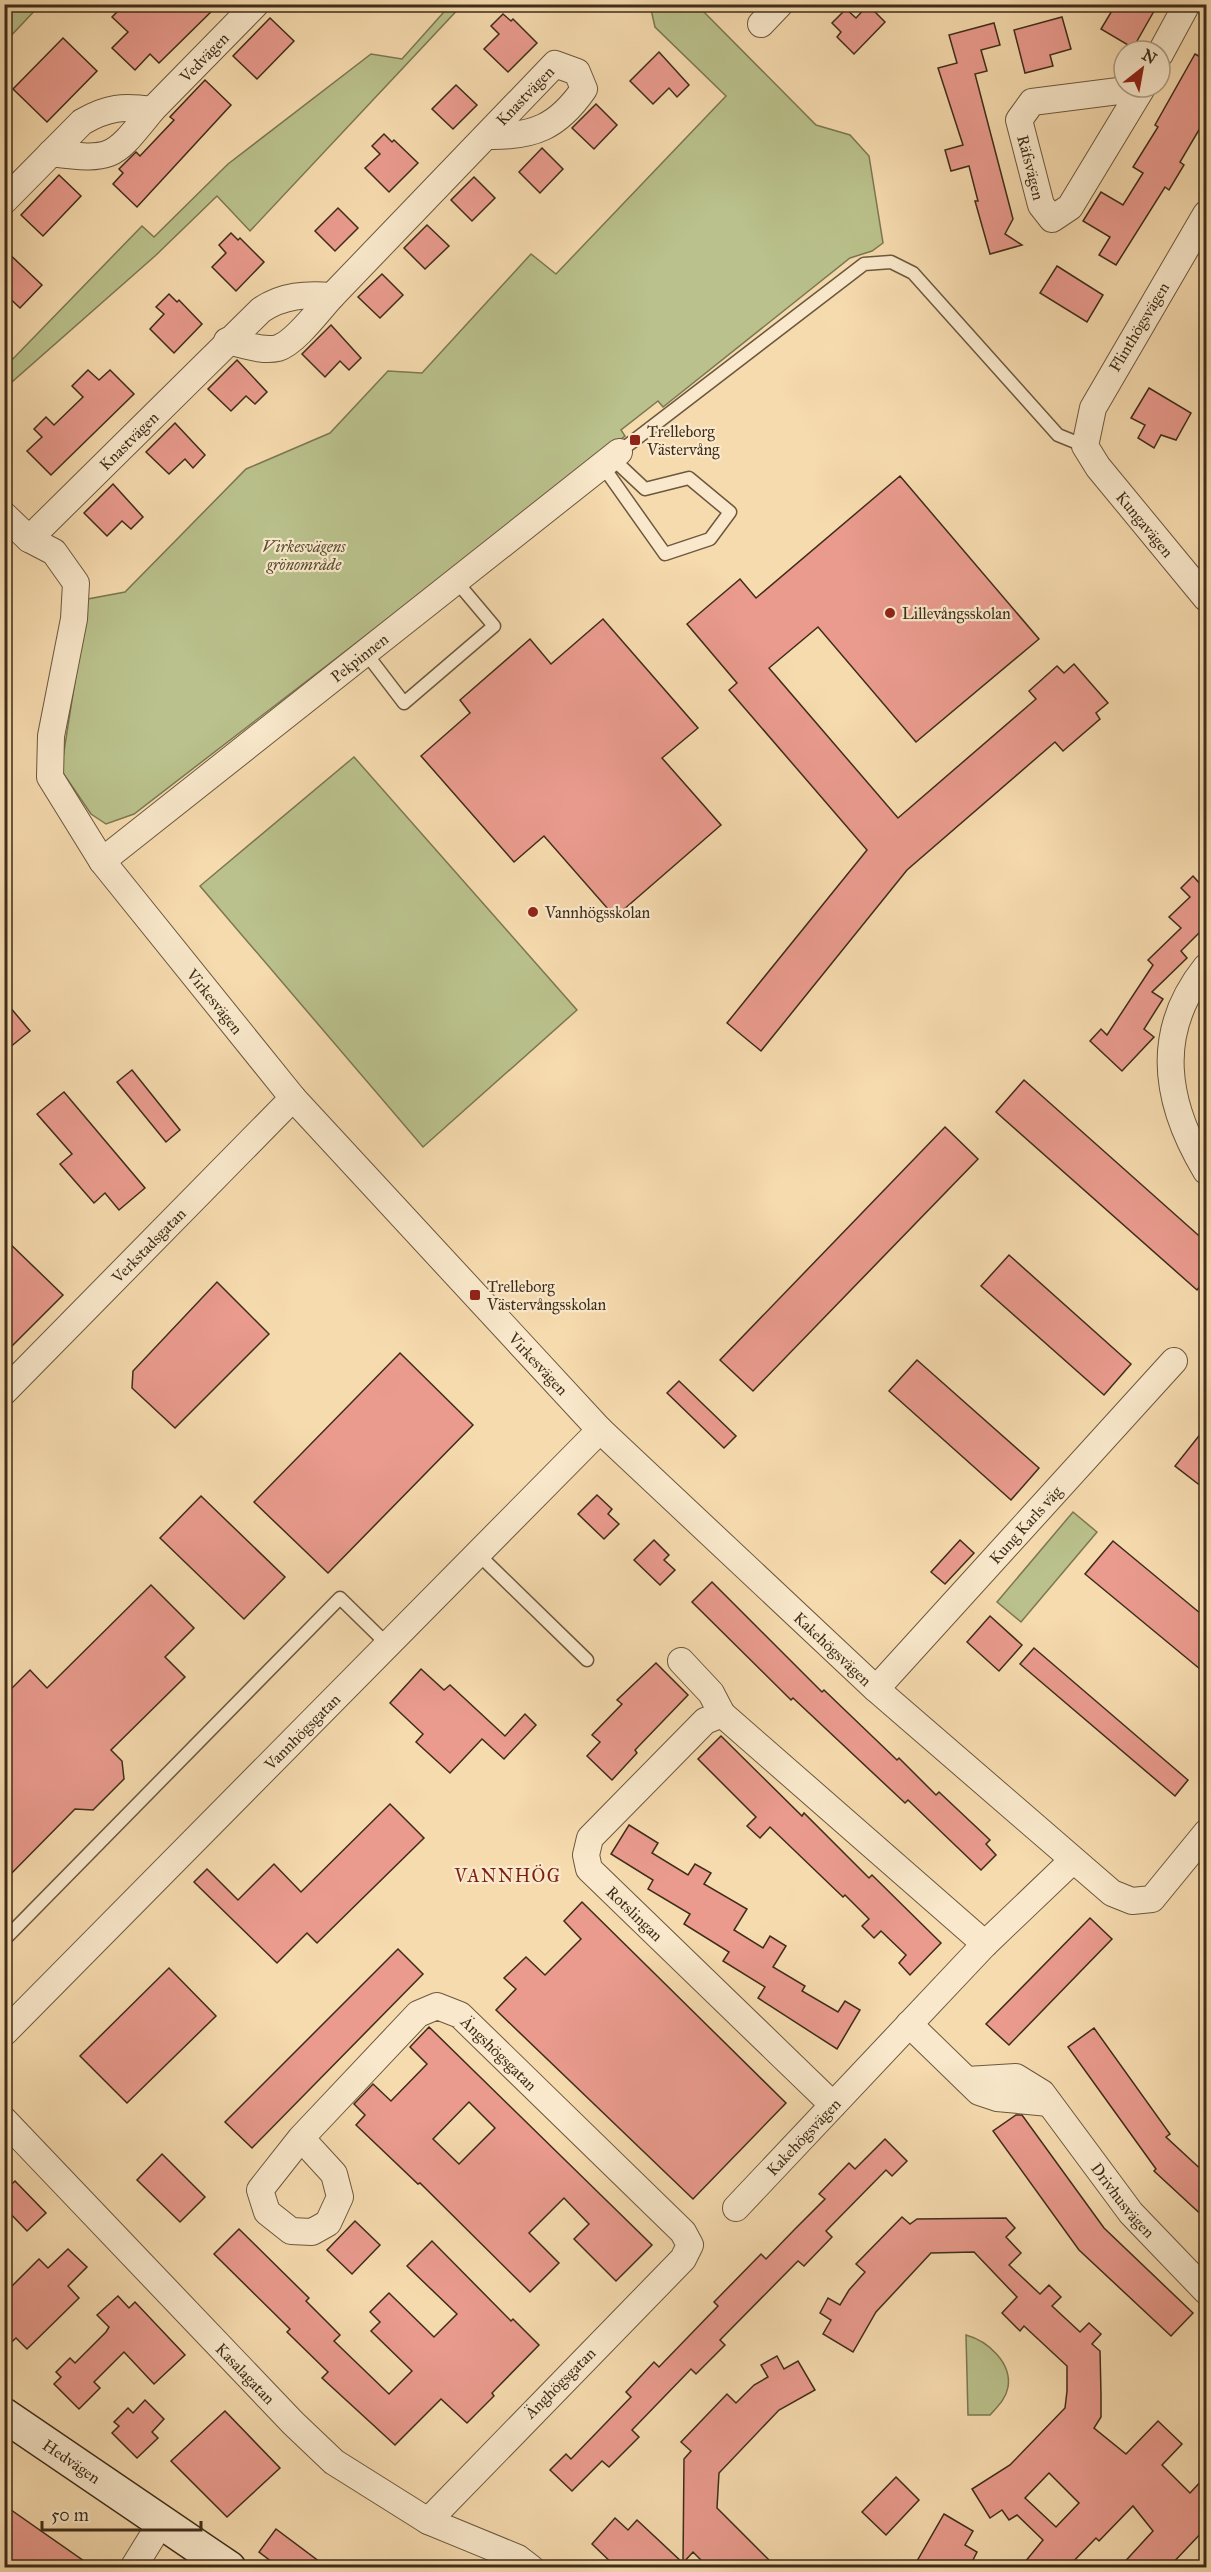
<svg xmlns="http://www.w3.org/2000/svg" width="1211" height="2572" font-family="'IM FELL Great Primer',serif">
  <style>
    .green { fill: #bac18c; stroke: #7c7752; stroke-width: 1.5 }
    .building { fill: #ea9b8e; stroke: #3e2d19; stroke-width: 1.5; fill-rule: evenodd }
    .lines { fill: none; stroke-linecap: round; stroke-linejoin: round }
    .lane-casing { stroke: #6c583e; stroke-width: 15 }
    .street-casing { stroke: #6c583e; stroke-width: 28 }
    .secondary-casing { stroke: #3e2d19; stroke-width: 36 }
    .lane { stroke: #f9e8cb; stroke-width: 12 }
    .street { stroke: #f9e8cb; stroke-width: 26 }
    .secondary { stroke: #f9e8cb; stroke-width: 33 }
    .poi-dot { fill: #8f2418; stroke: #f9e8cb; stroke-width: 2 }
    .labels { text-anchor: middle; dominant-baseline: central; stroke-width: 4.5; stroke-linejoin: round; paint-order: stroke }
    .street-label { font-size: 16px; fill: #3e2d19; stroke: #f9e8cb }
    .poi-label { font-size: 16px; fill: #3e2d19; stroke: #f9e8cb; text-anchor: start }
    .park-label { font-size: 16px; font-style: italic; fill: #574b30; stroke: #f9e8cb }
    .neighbourhood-label { font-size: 18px; letter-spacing: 1.5px; fill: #7a1f14; stroke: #f9e8cb }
  </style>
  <rect width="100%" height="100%" fill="#f6dbaf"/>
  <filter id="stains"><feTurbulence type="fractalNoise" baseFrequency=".00333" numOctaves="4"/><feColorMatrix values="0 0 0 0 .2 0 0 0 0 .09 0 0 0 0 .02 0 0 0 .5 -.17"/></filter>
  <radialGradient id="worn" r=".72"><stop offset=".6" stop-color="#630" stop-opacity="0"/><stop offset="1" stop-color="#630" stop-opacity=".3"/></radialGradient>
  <g class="green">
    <polygon points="451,4 462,5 250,231 217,196 155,256 5,388 5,367 142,226 154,237 228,164 371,54 402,59"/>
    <polygon points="19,5 40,5 5,42 5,19"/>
    <polygon points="650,5 697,5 816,125 850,135 869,156 883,243 872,251 850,258 663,407 658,401 621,430 625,436 134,814 106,824 91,814 61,770 88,599 125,592 246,469 330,433 388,371 422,373 531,254 556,274 726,96 655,27"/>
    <polygon points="354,757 577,1010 423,1147 200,886"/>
    <polygon points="1073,1512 1097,1532 1021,1622 997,1602"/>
    <path d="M966 2335C988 2341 1012 2363 1008 2387 1006 2399 997 2407 990 2415H968Z"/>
  </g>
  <g class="building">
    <polygon points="125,4 219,4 159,63 150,54 135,70 112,48 128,32 112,17"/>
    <polygon points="1116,4 1158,4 1133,48 1101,29"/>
    <polygon points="868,5 885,22 854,54 837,37 841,32 832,23 846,9 856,18"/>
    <polygon points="503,14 511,21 513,19 537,43 508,72 484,49 499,34 491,26"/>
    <polygon points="1062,17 1071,49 1050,55 1053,66 1025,73 1014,30"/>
    <polygon points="270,18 294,41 257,79 233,56"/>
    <polygon points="994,23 1000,45 981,50 987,71 975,74 1013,219 1005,234 1022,245 990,254 975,201 978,201 969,166 951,171 945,150 963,145 938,68 957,63 949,35"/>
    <polygon points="63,38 97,71 47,122 13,89"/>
    <polygon points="659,52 689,85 677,97 669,88 653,104 630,81"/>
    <polygon points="1195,54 1206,60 1206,118 1180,162 1184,165 1169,190 1165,187 1116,265 1099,255 1110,237 1083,221 1101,192 1123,205 1143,173 1133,167 1158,127 1155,125"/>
    <polygon points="205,80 231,105 137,207 113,184 123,173 119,169 136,152 140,156 174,120 170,117"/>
    <polygon points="456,85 477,105 453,129 432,109"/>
    <polygon points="596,104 617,125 594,149 572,128"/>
    <polygon points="384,134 392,142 394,140 418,163 389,192 365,168 380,154 372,146"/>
    <polygon points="542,148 563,169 540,193 519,172"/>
    <polygon points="59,175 81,196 43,236 21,215"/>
    <polygon points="474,177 495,198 472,221 451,200"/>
    <polygon points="338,208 358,228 335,251 315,231"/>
    <polygon points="427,225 449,246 425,269 404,248"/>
    <polygon points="231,233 238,240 240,238 264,262 236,291 212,267 226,253 219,245"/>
    <polygon points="4,249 42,285 20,308 4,293"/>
    <polygon points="1057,266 1103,295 1087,322 1040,293"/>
    <polygon points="382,274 403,295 380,318 358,297"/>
    <polygon points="169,294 177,302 179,300 202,324 174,353 150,329 164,314 156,307"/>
    <polygon points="331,325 361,358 349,370 340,361 325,377 302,354"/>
    <polygon points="237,360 267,392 255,404 246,396 231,411 208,389"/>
    <polygon points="88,370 99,380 110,370 134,394 51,475 27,451 42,437 34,429 46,417 54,425 83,397 72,386"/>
    <polygon points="1149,388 1191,413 1176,440 1161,435 1154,448 1138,438 1145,425 1131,418"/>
    <polygon points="175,423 205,455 193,468 185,459 169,474 146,452"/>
    <polygon points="900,476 1039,639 916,742 818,627 769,668 898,818 1036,699 1029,691 1057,666 1064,673 1074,664 1108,703 1096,713 1100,719 1063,751 1055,742 907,870 761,1051 727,1023 867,850 729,690 737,683 687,624 740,579 756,598"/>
    <polygon points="113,484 143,517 131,529 122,521 107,536 84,513"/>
    <polygon points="603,619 698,728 662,758 721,825 615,917 544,836 514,862 421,756 470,713 460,700 530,639 551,664"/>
    <polygon points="1193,876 1202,886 1206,881 1206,926 1181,951 1187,958 1152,992 1163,999 1144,1029 1154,1037 1122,1071 1090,1041 1101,1029 1107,1035 1153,965 1148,960 1181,928 1169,917 1190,897 1181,888"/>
    <polygon points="4,1000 30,1031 4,1052"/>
    <polygon points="132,1070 180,1130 166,1142 117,1082"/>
    <polygon points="1024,1080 1206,1242 1206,1279 1197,1290 996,1112"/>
    <polygon points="64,1092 145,1188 119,1210 105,1193 94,1203 60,1164 72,1154 37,1114"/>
    <polygon points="945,1127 978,1159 753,1391 720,1360"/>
    <polygon points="4,1238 63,1295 4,1354"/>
    <polygon points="1009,1255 1131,1364 1104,1395 981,1286"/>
    <polygon points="217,1282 269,1334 175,1428 132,1388 133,1371"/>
    <polygon points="400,1353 473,1425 328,1573 254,1502"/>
    <polygon points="917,1360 1039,1468 1011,1500 889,1391"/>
    <polygon points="679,1381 736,1436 724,1448 667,1393"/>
    <polygon points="1206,1427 1206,1490 1175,1466"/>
    <polygon points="597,1495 612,1509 608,1514 619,1524 604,1539 578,1514"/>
    <polygon points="201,1496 285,1577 244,1619 160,1538"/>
    <polygon points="654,1540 669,1555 664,1560 675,1570 660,1585 634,1560"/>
    <polygon points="960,1540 974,1553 945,1584 931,1572"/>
    <polygon points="1113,1541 1206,1618 1206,1674 1085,1574"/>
    <polygon points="712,1582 822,1692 824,1690 897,1760 899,1758 936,1795 939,1792 990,1840 986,1844 996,1855 981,1870 908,1800 905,1803 793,1698 791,1700 692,1602"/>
    <polygon points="151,1585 194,1628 165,1657 185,1677 111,1750 122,1761 124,1779 93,1810 75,1809 4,1881 4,1696 30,1670 47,1688"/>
    <polygon points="990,1616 1022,1645 999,1671 967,1642"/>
    <polygon points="1034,1648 1188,1780 1175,1796 1020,1664"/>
    <polygon points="656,1663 688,1695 635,1750 637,1753 612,1780 587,1756 600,1742 592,1735 622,1704 617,1700"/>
    <polygon points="421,1669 444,1690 450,1685 505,1736 525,1714 536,1725 504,1759 482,1739 450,1773 416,1742 423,1734 390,1703"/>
    <polygon points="721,1736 802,1816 804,1813 869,1878 872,1875 941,1943 910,1975 899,1963 906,1955 881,1931 874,1938 862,1926 869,1919 845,1895 843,1897 770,1827 760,1838 747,1826 756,1817 698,1759"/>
    <polygon points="390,1804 424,1838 317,1943 307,1933 277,1963 194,1882 207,1869 238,1900 274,1864 301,1892"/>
    <polygon points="629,1825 658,1843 652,1853 688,1875 695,1864 711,1873 704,1884 747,1909 734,1930 763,1948 770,1936 786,1946 773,1967 805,1986 802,1991 838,2012 845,2001 860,2010 837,2049 758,1998 765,1987 723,1961 729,1952 684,1924 690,1914 648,1889 653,1880 611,1854"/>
    <polygon points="582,1902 786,2103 693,2199 496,2010 516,1989 504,1978 526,1957 545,1975 581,1939 564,1921"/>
    <polygon points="1090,1918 1112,1939 1009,2045 986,2024"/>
    <polygon points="398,1949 423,1974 252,2148 225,2122"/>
    <polygon points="169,1968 216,2016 127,2103 80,2056"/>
    <path d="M429 2027 652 2245 616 2281 574 2239 589 2224 564 2198 529 2233 559 2263 530 2292 420 2183 418 2184 356 2125 365 2115 354 2104 373 2084 391 2101 427 2064 410 2047ZM469 2102 495 2128 459 2164 433 2139Z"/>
    <polygon points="1094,2028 1170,2134 1166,2137 1206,2174 1206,2219 1154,2171 1156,2169 1068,2047"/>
    <polygon points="1016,2115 1022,2115 1104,2228 1193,2313 1171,2336 1079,2250 993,2131"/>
    <polygon points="885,2139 907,2161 892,2176 886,2170 826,2231 832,2237 804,2266 798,2261 720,2340 725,2345 696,2374 691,2369 632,2430 639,2437 609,2467 602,2461 572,2491 550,2470 566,2454 571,2459 631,2397 626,2392 654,2362 659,2367 718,2306 714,2302 761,2254 766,2259 795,2229 825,2199 819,2194 849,2163 855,2169"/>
    <polygon points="162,2154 205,2197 180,2222 137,2180"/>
    <polygon points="15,2181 46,2213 27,2231 4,2207 4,2191"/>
    <path d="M902 2217 910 2224 917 2219 1006 2218 1015 2228 1006 2237 1021 2253 1009 2265 1040 2294 1049 2285 1061 2297 1052 2306 1080 2332 1089 2323 1101 2334 1092 2344 1100 2351 1101 2394V2417L1094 2428 1126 2454 1158 2421 1182 2444 1162 2465 1190 2493 1206 2476V2528L1168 2568H1119L1153 2531 1133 2506 1099 2541 1096 2538 1067 2568H1020L1043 2540 1017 2515 1009 2520 1002 2510 990 2518 972 2489 1010 2465 1065 2408 1067 2391V2366L1024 2326 1020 2331 1002 2313 1017 2297 974 2252 931 2253 876 2312 853 2352 823 2334 831 2320 820 2313 828 2298 840 2305 849 2290 865 2272 856 2264ZM1049 2473 1079 2503 1056 2527 1025 2498Z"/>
    <polygon points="355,2221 380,2245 352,2274 327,2250"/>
    <polygon points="239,2229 309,2298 306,2301 340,2335 334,2341 389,2394 412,2371 371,2331 380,2322 370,2312 389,2293 434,2337 457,2314 407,2266 432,2241 511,2321 513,2319 539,2345 492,2393 494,2396 467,2423 441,2399 395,2445 322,2378 328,2372 287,2332 290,2329 214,2254"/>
    <polygon points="68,2249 87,2267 68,2286 79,2298 27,2349 16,2338 4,2349 4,2294 39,2259 48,2268"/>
    <polygon points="118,2296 129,2308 135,2302 185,2355 154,2384 124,2352 94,2382 100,2388 79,2409 54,2384 61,2377 56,2372 70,2358 75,2363 106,2332 109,2327 97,2315"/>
    <polygon points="777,2356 784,2369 798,2361 815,2390 779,2410 719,2473 717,2508 777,2568 709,2568 693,2552 683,2563 688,2568 617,2568 592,2544 615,2518 628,2530 637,2520 683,2563 684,2459 691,2451 681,2442 727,2394 736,2403 754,2385 768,2377 761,2365"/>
    <polygon points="145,2400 164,2419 152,2432 158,2438 137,2458 112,2433 119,2426 114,2422 128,2408 133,2413"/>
    <polygon points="225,2411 280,2468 227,2517 171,2461"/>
    <polygon points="896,2477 919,2500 886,2535 862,2512"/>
    <polygon points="4,2505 94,2568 4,2568"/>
    <polygon points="944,2514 973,2531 965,2545 977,2552 969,2568 956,2561 952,2568 913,2568"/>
    <polygon points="276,2529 328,2568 280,2568 259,2552"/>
  </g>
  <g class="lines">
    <g class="lane-casing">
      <g id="lane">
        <polyline points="619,452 864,264 891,262 913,273 1058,435 1085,446"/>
        <polyline points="602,465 665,554 710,539 730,512 689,478 645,489 612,458"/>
        <polyline points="365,652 404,703 494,626 456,581"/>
        <polyline points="477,1553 587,1660"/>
        <polyline points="4,1940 340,1598 387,1644"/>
      </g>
    </g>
    <g class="street-casing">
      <g id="street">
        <polyline points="761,24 780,4"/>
        <polyline points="1160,54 1187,4"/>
        <path id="s1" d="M1142 88 1032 102 1019 120 1041 205 1052 219 1070 207 1142 88V87"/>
        <path d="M51 153C114 161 113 158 152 110"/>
        <path id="s2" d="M4 201 82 122C108 107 123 106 152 110L256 4"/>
        <path id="s3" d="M1206 214 1093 408 1085 446 1098 467 1206 598"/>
        <path d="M227 341C242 344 262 352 278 348 295 343 320 309 332 296"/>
        <path id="s4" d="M4 515 29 539 54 552 76 583 74 619 51 736 50 777 102 861 293 1098 600 1430 876 1689 1112 1893 1132 1901 1152 1899 1206 1833"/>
        <path id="s5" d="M29 539 261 310C283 295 306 294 332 296L555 64 577 72 584 89C558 127 533 137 488 136"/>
        <path id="s6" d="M102 861 619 452"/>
        <path d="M1206 967C1153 1033 1165 1103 1206 1171"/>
        <path id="s7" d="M4 1392 293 1098"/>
        <polyline points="681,1661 711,1693 722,1714 985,1944"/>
        <path id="s8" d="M876 1689 1174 1361"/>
        <path id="s9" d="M722 1714 705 1721 590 1838 586 1855 589 1869 833 2105"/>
        <polyline points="909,2024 979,2092 997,2098 1049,2103"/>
        <path id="s10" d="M4 2033 600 1430"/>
        <path id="s11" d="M967 2080 1016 2077 1042 2093 1131 2213 1206 2291"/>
        <path id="s12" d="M4 2120 293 2423 334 2462 428 2521 518 2558 531 2568"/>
        <path id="s13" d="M301 2138 334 2174 340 2197 328 2223 312 2232 291 2231 267 2212 260 2190 301 2138 418 2014 437 2006 460 2015 683 2232 690 2245 683 2259 428 2521"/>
        <path id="s14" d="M736 2208 985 1944 1073 1860"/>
        <polyline points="133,2568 162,2521"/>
      </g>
    </g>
    <g class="secondary-casing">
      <g id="secondary">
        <path id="s15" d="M4 2415 229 2568"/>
      </g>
    </g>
    <use href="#lane" class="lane"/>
    <use href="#street" class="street"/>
    <use href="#secondary" class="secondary"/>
  </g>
  <g class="poi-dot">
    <rect x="629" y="434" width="12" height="12" rx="3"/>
    <circle cx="890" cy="613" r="6"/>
    <circle cx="533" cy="912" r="6"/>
    <rect x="469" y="1289" width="12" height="12" rx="3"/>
  </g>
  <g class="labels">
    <g class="street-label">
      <text stroke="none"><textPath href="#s2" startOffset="258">Vedvägen</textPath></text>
      <text stroke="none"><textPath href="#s5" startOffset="678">Knastvägen</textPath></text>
      <text stroke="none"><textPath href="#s1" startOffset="182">Räfsvägen</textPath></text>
      <text transform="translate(1139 327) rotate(-59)">Flinthögsvägen</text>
      <text stroke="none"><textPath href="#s5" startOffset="140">Knastvägen</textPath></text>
      <text stroke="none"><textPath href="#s3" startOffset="362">Kungavägen</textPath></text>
      <text stroke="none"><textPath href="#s6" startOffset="328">Pekpinnen</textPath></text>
      <text stroke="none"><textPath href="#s4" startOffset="576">Virkesvägen</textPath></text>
      <text stroke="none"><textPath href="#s7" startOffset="206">Verkstadsgatan</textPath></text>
      <text stroke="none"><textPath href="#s4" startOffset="1062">Virkesvägen</textPath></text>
      <text stroke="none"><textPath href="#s8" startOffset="222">Kung Karls väg</textPath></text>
      <text stroke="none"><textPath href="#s4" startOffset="1472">Kakehögsvägen</textPath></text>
      <text stroke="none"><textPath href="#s10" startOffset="424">Vannhögsgatan</textPath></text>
      <text stroke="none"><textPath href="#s9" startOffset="278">Rotslingan</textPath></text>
      <text stroke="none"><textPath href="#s13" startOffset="531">Ängshögsgatan</textPath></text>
      <text stroke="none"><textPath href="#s14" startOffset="98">Kakehögsvägen</textPath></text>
      <text stroke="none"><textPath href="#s11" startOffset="214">Drivhusvägen</textPath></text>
      <text stroke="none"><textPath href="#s12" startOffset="350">Kasalagatan</textPath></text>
      <text transform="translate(560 2383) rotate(-45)">Änghögsgatan</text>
      <text stroke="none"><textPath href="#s15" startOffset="82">Hedvägen</textPath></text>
    </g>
    <g class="poi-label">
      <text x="647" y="431">Trelleborg<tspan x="647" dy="18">Västervång</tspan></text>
      <text x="902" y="613">Lillevångsskolan</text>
      <text x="545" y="912">Vannhögsskolan</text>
      <text x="487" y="1286">Trelleborg<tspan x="487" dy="18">Västervångsskolan</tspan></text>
    </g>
    <g class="park-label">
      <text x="304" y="546">Virkesvägens<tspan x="304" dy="18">grönområde</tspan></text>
    </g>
    <g class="neighbourhood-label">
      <text x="508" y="1876">VANNHÖG</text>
    </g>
  </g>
  <rect width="1211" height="2572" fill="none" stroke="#f6dbaf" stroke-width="24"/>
  <rect x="6" y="6" width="1199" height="2560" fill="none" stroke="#3e2d19" stroke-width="3"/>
  <rect x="12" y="12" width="1187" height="2548" fill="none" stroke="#3e2d19" stroke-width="1.5"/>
  <g transform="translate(1142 69) rotate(31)"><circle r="28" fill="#f9e8cb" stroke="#ae9d84" stroke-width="1.5"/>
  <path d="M0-4.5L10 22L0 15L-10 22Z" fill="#8f2418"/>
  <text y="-9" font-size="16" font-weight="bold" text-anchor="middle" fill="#3e2d19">N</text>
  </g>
  <path d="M42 2521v9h159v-9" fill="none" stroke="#3e2d19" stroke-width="3"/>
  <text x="51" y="2521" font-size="18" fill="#3e2d19" stroke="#f9e8cb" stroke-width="4.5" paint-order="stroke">50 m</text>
  <rect width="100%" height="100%" filter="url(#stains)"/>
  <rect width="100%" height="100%" fill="url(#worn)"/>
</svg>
